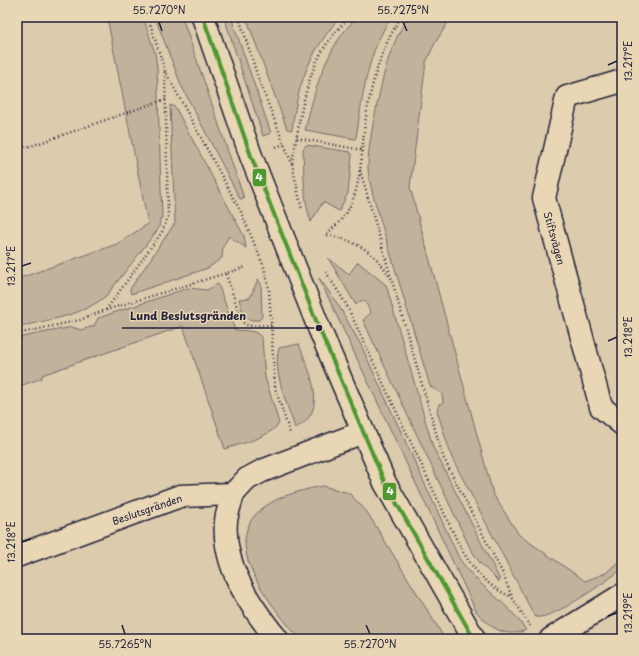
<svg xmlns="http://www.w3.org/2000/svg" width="639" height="656" font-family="'Playpen Sans',sans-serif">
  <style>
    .green { fill: #c1b29c; stroke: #726a6c }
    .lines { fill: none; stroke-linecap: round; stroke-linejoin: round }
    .street-casing { stroke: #22223b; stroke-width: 25 }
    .secondary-casing { stroke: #22223b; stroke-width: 25 }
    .path { stroke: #22223b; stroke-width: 2.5; stroke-dasharray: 1 3; stroke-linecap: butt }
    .street { stroke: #e9d6b4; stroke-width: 22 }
    .secondary { stroke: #e9d6b4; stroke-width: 22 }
    .bus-1-casing { stroke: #e9d6b4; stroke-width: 7 }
    .bus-1 { stroke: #4e9830; stroke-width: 4 }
    .ticks { fill: none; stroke: #22223b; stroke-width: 1.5 }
    .labels { text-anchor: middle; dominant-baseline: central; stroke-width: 3; stroke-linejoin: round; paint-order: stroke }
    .street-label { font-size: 10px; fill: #22223b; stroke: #e9d6b4 }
    .leader { fill: none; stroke: #22223b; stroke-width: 1.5 }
    .callout-dot { fill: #22223b; stroke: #e9d6b4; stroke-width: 1.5 }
    .callout-label { font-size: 11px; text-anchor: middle; font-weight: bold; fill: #22223b; stroke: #e9d6b4; stroke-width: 3; stroke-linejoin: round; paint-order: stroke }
    .line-badge { stroke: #e9d6b4; stroke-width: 1.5 }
    .badge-label { font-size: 11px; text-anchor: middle; font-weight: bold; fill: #fff }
    .neatline { fill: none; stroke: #22223b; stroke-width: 1.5 }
    .ticks-label { font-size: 10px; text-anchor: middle; fill: #22223b }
  </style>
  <rect width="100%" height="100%" fill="#ddcbad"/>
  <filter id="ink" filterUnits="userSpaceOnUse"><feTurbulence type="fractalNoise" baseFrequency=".025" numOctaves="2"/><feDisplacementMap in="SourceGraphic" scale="8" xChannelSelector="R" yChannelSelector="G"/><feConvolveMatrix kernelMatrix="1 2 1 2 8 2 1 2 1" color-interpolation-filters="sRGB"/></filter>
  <g filter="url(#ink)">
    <g class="green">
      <path d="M107 17H143L155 53 157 67 162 218 160 219 159 228 107 295C83 316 48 320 17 327V279L117 244 148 224Z"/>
      <polygon points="155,17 182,17 244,198 240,199 181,85"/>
      <polygon points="224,17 231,17 271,133 263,136"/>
      <path d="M246 17H339C331 28 323 39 316 50 302 74 295 103 292 130L287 129Z"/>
      <path d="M357 17H392C367 50 363 97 356 137L355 139 305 130C315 89 326 47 357 17Z"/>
      <path d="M408 17H454L447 24 435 43 426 62 410 187 493 494 519 535 585 581 606 573 622 558V569C608 580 553 620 536 617L534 615 452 458 437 411 439 404 443 403 442 394 430 386 373 195C371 186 368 177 368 168 368 148 372 129 376 110 383 75 389 47 408 17Z"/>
      <polygon points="170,105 175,107 244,236 246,248 229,236 223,246 222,258 208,268 131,294 130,289 175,223"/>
      <path d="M306 145 350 152 352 155 348 193 339 211 323 202 311 222C303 199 304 174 303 149Z"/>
      <polygon points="328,258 349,274 358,262 386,285 433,447 500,580 499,582 480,563 470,548 363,320 371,313 365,301 360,301 356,305"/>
      <path d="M319 278 339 306 361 345 459 558C477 587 508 601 526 630 505 639 489 627 476 611Z"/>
      <polygon points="258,279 261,284 262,317 259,320 252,320 244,317 239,299 250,298"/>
      <path d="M218 284 235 330C244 331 258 329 262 339L265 377 279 423C271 437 240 444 225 449L183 326 42 375V378L17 387V338L72 327 81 330 94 326 98 318 188 288 207 290Z"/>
      <path d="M299 344C308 369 331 412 295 428 288 406 272 371 279 348Z"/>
      <path d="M323 486 349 493 367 512 445 639H300C242 573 204 507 323 486Z"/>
    </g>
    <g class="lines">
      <g class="street-casing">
        <g id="street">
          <polyline points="622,81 567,97 544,198 601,407 622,424"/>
          <path d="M233 494C231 502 227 512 226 521 222 565 250 606 277 639"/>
          <polyline points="17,556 180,496 233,494 247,479 262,471 363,432"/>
          <polyline points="551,639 622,595"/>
        </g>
      </g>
      <g class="secondary-casing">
        <polyline id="secondary" points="203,17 251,156 319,328 385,483 474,639"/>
      </g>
      <g class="path">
        <polyline points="148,17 165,71 241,212 264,267 269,289 275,388 290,433"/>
        <polyline points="239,17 258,78 292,164 302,210"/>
        <polyline points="297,138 362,150"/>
        <polyline points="17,145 23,147 31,146 166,99"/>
        <polyline points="276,147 284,144"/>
        <path d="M292 163C300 121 304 73 331 38 336 31 343 24 349 17"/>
        <polyline points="360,170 443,457 502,572 512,597 530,626"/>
        <path d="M327 234C334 227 342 220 347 212 363 184 361 148 366 117 372 81 381 48 401 17"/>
        <path d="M327 235C354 240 375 251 389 276"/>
        <path d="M326 272 346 304 460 547C473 569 487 587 512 597"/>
        <polyline points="226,274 242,322 248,326 271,325"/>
        <polyline points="106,310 162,232 168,217 165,72"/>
        <polyline points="17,334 80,320 106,310 246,267"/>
        <polyline points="613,639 622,632"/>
      </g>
      <use href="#street" class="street"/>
      <use href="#secondary" class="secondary"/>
      <g class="bus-1-casing">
        <polyline id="bus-1" points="203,17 251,156 319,328 385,483 474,639"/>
      </g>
      <use href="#bus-1" class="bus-1"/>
    </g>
  </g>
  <path class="ticks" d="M159 22 162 31M403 22 407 31M608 65 617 61M22 266 31 263M608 341 617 337M22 542 31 539M608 616 617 613M122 625 125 634M366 625 370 634"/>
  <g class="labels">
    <g class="street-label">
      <text transform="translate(555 238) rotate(75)">Stiftsvägen</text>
      <text transform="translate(147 509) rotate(-19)">Beslutsgränden</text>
    </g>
  </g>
  <path class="leader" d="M319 328L254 328H122"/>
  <circle class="callout-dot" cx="319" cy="328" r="4"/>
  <g class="callout-label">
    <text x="188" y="320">Lund Beslutsgränden</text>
  </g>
  <g class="line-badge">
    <rect x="252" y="168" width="15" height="19" rx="4" fill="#4e9830"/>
    <rect x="382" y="482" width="15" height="19" rx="4" fill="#4e9830"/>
  </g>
  <g class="badge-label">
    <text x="259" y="181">4</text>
    <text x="390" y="495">4</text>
  </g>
  <rect width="639" height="656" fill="none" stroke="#e9d6b4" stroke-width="44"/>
  <rect x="22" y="22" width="595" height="612" class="neatline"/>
  <g class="ticks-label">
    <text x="159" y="14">55.7270°N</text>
    <text x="403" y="14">55.7275°N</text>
    <text transform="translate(628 61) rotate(-90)" y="4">13.217°E</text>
    <text transform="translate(11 266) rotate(-90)" y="4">13.217°E</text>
    <text transform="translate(628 337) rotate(-90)" y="4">13.218°E</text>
    <text transform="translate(11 542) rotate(-90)" y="4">13.218°E</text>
    <text transform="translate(628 613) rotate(-90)" y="4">13.219°E</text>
    <text x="125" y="648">55.7265°N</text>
    <text x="370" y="648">55.7270°N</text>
  </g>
</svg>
